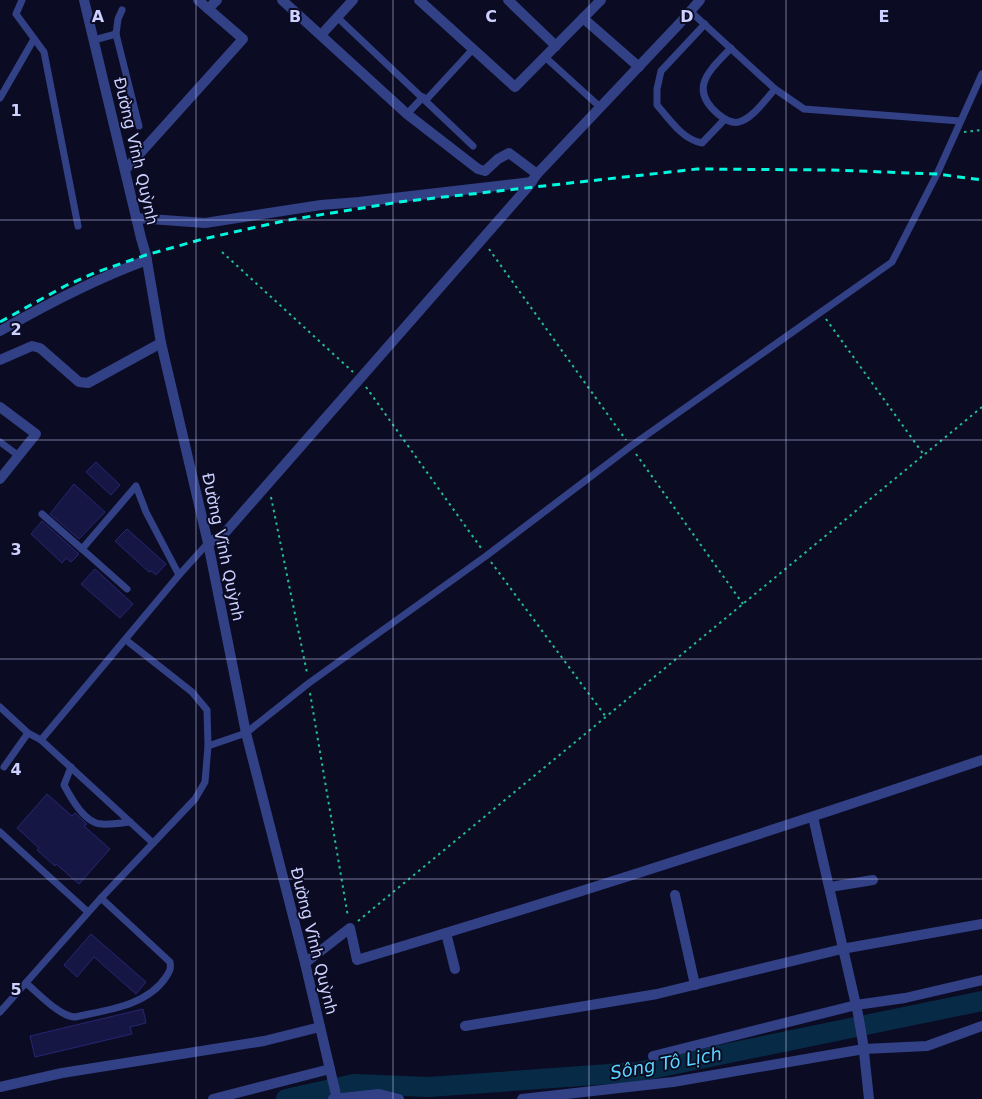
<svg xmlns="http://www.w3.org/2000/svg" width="982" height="1099" font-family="'DejaVu Sans',sans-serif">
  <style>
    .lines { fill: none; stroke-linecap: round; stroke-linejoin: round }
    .river { stroke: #072b46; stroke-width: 20 }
    .building { fill: #161645; stroke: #262673 }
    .path { stroke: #23bd94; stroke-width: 2; stroke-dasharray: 2.5 4; stroke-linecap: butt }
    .service { stroke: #324086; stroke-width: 7 }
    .minor { stroke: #324086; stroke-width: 10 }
    .tertiary { stroke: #324086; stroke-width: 10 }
    .rail { stroke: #00f8de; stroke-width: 3; stroke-dasharray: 8 6; stroke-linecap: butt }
    .grid { fill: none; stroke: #cdd1ff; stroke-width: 1; stroke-opacity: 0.55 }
    .labels { text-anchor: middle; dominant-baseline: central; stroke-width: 4; stroke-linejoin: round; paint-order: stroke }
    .street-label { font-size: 16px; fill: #cdd1ff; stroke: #0b0c23 }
    .water-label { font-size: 18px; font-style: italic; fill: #5bd5ff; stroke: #0b0c23 }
    .grid-label { font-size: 16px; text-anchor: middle; font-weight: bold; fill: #cdd1ff; stroke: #0b0c23; stroke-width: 4; stroke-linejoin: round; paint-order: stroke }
  </style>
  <rect width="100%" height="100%" fill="#0b0c23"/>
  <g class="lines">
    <polyline class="river" points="286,1099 354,1084 429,1087 637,1072 982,1001"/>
  </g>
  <g class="building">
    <polygon points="96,462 120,485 111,495 86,472"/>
    <polygon points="74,484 105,512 79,539 50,514"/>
    <polygon points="42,521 79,554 71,562 66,558 62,563 31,534"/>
    <polygon points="127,529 166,564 156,575 151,571 149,572 115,541"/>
    <polygon points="95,569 133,604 120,618 81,584"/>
    <polygon points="47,794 72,816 75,813 87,824 84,826 110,849 79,884 56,864 55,866 37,850 39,848 17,828"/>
    <polygon points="91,934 146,982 136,994 94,957 77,977 64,965"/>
    <polygon points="143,1009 146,1023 130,1027 132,1034 35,1057 30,1036"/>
  </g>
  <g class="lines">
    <g class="path">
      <polyline points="964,132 982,130"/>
      <polyline points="489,249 626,440"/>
      <polyline points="222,252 353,372"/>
      <polyline points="826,319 924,455"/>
      <polyline points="366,387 481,548"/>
      <polyline points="636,454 743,604"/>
      <polyline points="271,497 307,673"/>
      <polyline points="491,562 606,717"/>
      <polyline points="310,693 348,917"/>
      <polyline points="358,921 982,407"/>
    </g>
    <g class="service">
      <polyline points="22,0 16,14 44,52 78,226"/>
      <polyline points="690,11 775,89 804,109 960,121"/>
      <polyline points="337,17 473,146"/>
      <path d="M705 24 661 71 657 89V105C669 119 683 140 702 143L725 119"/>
      <polyline points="116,34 118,19 122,10"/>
      <polyline points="94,40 116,34 139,126"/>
      <path d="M731 48C711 69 687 88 718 114 724 119 731 124 739 122 753 118 765 100 775 89"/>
      <polyline points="545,57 600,107"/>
      <polyline points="0,98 34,39"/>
      <polyline points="426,100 473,49"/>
      <polyline points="407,114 423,97"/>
      <polyline points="0,442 19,456"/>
      <polyline points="42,514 82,549"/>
      <polyline points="127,589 82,549 136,486 146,512 179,575"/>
      <polyline points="126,640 192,692 207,710 208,746"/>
      <polyline points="0,707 28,733 41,740 153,843"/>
      <polyline points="41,740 179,575 208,543"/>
      <polyline points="4,767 28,733"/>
      <path d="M71 767 64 785C71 798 85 824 102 824 111 825 121 823 130 822"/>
      <polyline points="0,832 88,912"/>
      <path d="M26 983C38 993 60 1017 75 1017 106 1010 147 1006 166 977 170 971 171 969 170 962L101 898"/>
      <polyline points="0,1012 101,898 195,799 205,782 208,746 246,733 309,683 486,556 631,446 892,262 937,174 982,74"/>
    </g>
    <g class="minor">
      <polyline points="282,0 407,114 478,169 485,171 498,159 509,153 537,174"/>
      <polyline points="419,0 515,87 601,0"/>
      <polyline points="508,0 556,46"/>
      <polyline points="208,9 217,0"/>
      <polyline points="583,18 639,67"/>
      <polyline points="321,35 353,0"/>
      <polyline points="125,170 243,39 198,0"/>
      <polyline points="136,218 205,223 321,205 359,202 532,182"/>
      <path d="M0 331C47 304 95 279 147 260"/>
      <polyline points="0,360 32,346 40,348 79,382 88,383 161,343"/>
      <polyline points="0,407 36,434 0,479"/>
      <polyline points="208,543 223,535 527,188 537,174 680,23 700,0"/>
      <polyline points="813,817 858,1014 863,1043 869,1099"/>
      <polyline points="830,887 873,880"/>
      <polyline points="675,895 695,985"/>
      <polyline points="446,933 455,969"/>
      <path d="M305 963 350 928 357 960C567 897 775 830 982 760"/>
      <polyline points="465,1026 657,994 842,949 982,924"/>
      <polyline points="653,1056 856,1005 905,998 982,980"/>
      <polyline points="0,1087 62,1073 264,1041 320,1027"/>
      <polyline points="213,1099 330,1069"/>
      <polyline points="333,1099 379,1094 399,1099"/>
      <polyline points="522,1099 673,1082 864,1049 927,1046 982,1026"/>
    </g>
    <polyline class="tertiary" points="84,0 141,238 146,255 161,343 208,543 246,733 305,963 337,1099"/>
    <polyline class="rail" points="0,322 65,286 94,273 146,255 203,239 288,220 399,202 697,169 831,170 937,174 982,180"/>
  </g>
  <path class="grid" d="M196 0V1099M393 0V1099M589 0V1099M786 0V1099M0 220H982M0 440H982M0 659H982M0 879H982"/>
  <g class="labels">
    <g class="street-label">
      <text transform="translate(136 151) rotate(77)">Đường Vĩnh Quỳnh</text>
      <text transform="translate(223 547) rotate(78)">Đường Vĩnh Quỳnh</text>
      <text transform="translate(314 941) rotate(76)">Đường Vĩnh Quỳnh</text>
    </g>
    <g class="water-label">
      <text transform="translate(666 1063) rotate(-10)">Sông Tô Lịch</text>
    </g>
  </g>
  <g class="grid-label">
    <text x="98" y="22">A</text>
    <text x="295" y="22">B</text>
    <text x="491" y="22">C</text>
    <text x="687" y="22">D</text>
    <text x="884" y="22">E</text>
    <text x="16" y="116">1</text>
    <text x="16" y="335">2</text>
    <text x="16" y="555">3</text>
    <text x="16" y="775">4</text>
    <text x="16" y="995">5</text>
  </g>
</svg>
